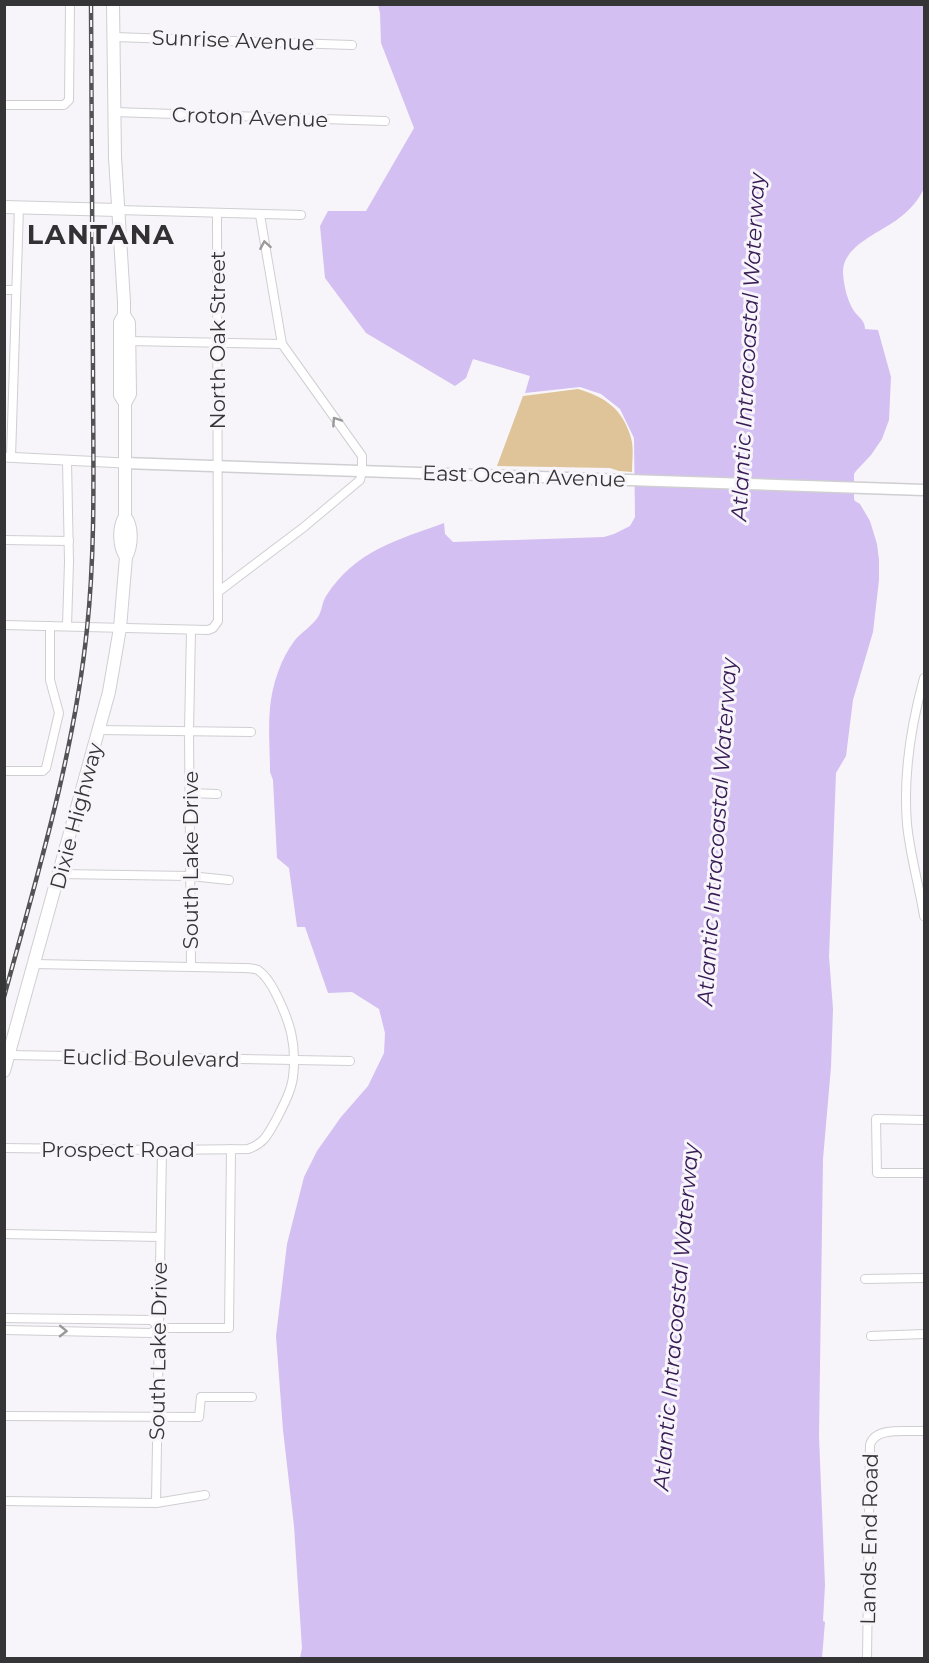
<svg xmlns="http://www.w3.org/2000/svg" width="929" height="1663" font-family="Montserrat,sans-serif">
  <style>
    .green { fill: #dfc399 }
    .water { fill: #d3bff2 }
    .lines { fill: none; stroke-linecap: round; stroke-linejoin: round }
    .minor-casing { stroke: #cfced2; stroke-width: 10 }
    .tertiary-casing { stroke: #cfced2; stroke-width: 11 }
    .secondary-casing { stroke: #cfced2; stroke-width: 13 }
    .primary-casing { stroke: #cfced2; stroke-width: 14 }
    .minor { stroke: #fff; stroke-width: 8 }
    .tertiary { stroke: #fff; stroke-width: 9 }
    .secondary { stroke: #fff; stroke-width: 10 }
    .primary { stroke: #fff; stroke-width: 12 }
    .rail-casing { stroke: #535254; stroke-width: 4.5 }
    .rail { stroke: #f7f5f9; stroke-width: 2; stroke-dasharray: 7; stroke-linecap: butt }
    .oneway { stroke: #9a9a9a }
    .labels { text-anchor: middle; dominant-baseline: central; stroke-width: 6; stroke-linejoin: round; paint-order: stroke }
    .street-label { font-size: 21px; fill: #353436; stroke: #f7f5f9 }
    .water-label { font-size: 22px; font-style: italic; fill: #361955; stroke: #f7f5f9 }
    .district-label { font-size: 27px; font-weight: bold; letter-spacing: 1.5px; fill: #323134; stroke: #f7f5f9 }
  </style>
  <rect width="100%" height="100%" fill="#f7f5f9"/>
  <path class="green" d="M578 389C605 397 623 409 631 438 634 448 632 461 632 472L619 471 610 468 497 466 523 396Z"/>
  <path class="water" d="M378 5H924V188C919 200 909 211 898 219 881 232 843 246 843 271 843 282 847 301 854 311 859 318 865 320 865 329L878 330 891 377 889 420 882 439 871 455 856 471 854 474V499L855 501 860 504 870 521 877 544 879 560V580L873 632 853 700 846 756 836 773 829 956 833 1009 831 1067 823 1159 819 1436 825 1585 823 1621 825 1622 822 1658H300L302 1648 294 1526 283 1430 276 1336 287 1244 304 1177 317 1151 341 1117 368 1086 384 1053 385 1033 379 1009 352 992 328 993 305 927H297L289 868 277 858 273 780 270 772C270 751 268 729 270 708 272 685 281 658 295 640 302 632 312 626 318 617 322 611 322 602 326 596 355 551 397 540 444 523L445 534 453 542 604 537 614 534 630 526 635 517 634 438 620 409 601 394 580 387 525 393 530 376 473 359 466 378 455 386 366 333 325 278 320 226 328 211H366L414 128 381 43 380 13Z"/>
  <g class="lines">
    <g class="minor-casing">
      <g id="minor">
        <polyline points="114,37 352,45"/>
        <polyline points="4,105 64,105 69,100 70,4"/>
        <polyline points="114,112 385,121"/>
        <polyline points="118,210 301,215"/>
        <polyline points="4,290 16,290"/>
        <polyline points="129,341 282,344"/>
        <polyline points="11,457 19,207"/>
        <polyline points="4,540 69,541"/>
        <polyline points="218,592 304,527 360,480 362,471 362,456 282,344 260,215"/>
        <polyline points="4,625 208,630 213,628 218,621 217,214"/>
        <polyline points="67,626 69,562 67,461"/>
        <path d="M924 678C911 725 903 775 907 824 910 855 919 885 924 916"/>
        <polyline points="99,730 251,732"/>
        <polyline points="4,771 43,771 46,768 59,713 50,680 50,626"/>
        <polyline points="190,793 217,794"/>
        <polyline points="60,874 190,876 229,880"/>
        <polyline points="191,967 189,731 191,630"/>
        <polyline points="8,1055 350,1061"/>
        <polyline points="924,1120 876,1119 877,1173 924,1173"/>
        <path d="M4 1148 162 1150 248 1149C265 1143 268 1134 276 1120 283 1106 291 1092 293 1077 297 1044 290 1021 275 992 271 984 265 975 258 970 253 968 248 968 244 968L34 964"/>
        <polyline points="4,1234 160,1237"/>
        <polyline points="865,1279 924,1278"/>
        <polyline points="4,1318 152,1320 159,1328"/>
        <polyline points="4,1330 151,1333 159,1328 229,1328 231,1149"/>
        <polyline points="871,1336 924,1334"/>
        <polyline points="4,1416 199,1417 201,1397 252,1397"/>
        <polyline points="4,1501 156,1503 205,1495"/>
        <polyline points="156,1503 162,1150"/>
        <path d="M867 1658 870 1445C875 1426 908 1432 924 1431"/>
      </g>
    </g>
    <g class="tertiary-casing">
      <polyline id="tertiary" points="4,457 124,463"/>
    </g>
    <g class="secondary-casing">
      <polyline id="secondary" points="124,463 924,490"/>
    </g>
    <g class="primary-casing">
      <g id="primary">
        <polyline points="113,4 115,157 124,302 124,315 120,322 120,395 125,403"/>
        <polyline points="4,207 118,210"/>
        <path d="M124 315 129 323 130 394 125 403V517C118 527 119 547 126 557"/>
        <path d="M4 1071 109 692 120 628 126 557C132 546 133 526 125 517"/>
      </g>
    </g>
    <use href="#minor" class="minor"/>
    <use href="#tertiary" class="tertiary"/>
    <use href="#secondary" class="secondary"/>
    <use href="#primary" class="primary"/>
    <g class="rail-casing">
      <path id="rail" d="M4 997C37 876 74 755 87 629 96 544 93 457 93 372 92 250 92 127 91 4"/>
    </g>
    <use href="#rail" class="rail"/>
  </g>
  <defs><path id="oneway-chevron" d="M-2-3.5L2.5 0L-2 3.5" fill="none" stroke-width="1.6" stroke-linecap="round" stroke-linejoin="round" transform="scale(1.5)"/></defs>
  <g class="oneway">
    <use href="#oneway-chevron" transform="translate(265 245) rotate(-100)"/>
    <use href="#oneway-chevron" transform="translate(336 421) rotate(-124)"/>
    <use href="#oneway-chevron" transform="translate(63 1331) rotate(1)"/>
  </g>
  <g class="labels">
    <g class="street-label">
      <text transform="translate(233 40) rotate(2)">Sunrise Avenue</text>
      <text transform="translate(250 117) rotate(2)">Croton Avenue</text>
      <text transform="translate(217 340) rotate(-90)">North Oak Street</text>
      <text transform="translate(524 476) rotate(2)">East Ocean Avenue</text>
      <text transform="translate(76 816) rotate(-75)">Dixie Highway</text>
      <text transform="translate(190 860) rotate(-90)">South Lake Drive</text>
      <text transform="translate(151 1058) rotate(1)">Euclid Boulevard</text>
      <text x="118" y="1149">Prospect Road</text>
      <text transform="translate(158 1351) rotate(-89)">South Lake Drive</text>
      <text transform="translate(869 1539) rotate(-89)">Lands End Road</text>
    </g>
    <g class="water-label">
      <text transform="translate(748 347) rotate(-87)">Atlantic Intracoastal Waterway</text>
      <text transform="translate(717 832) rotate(-86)">Atlantic Intracoastal Waterway</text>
      <text transform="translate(676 1317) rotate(-85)">Atlantic Intracoastal Waterway</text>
    </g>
    <g class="district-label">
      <text x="101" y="234">LANTANA</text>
    </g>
  </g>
  <rect width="929" height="1663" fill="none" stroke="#353436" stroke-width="12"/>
</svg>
